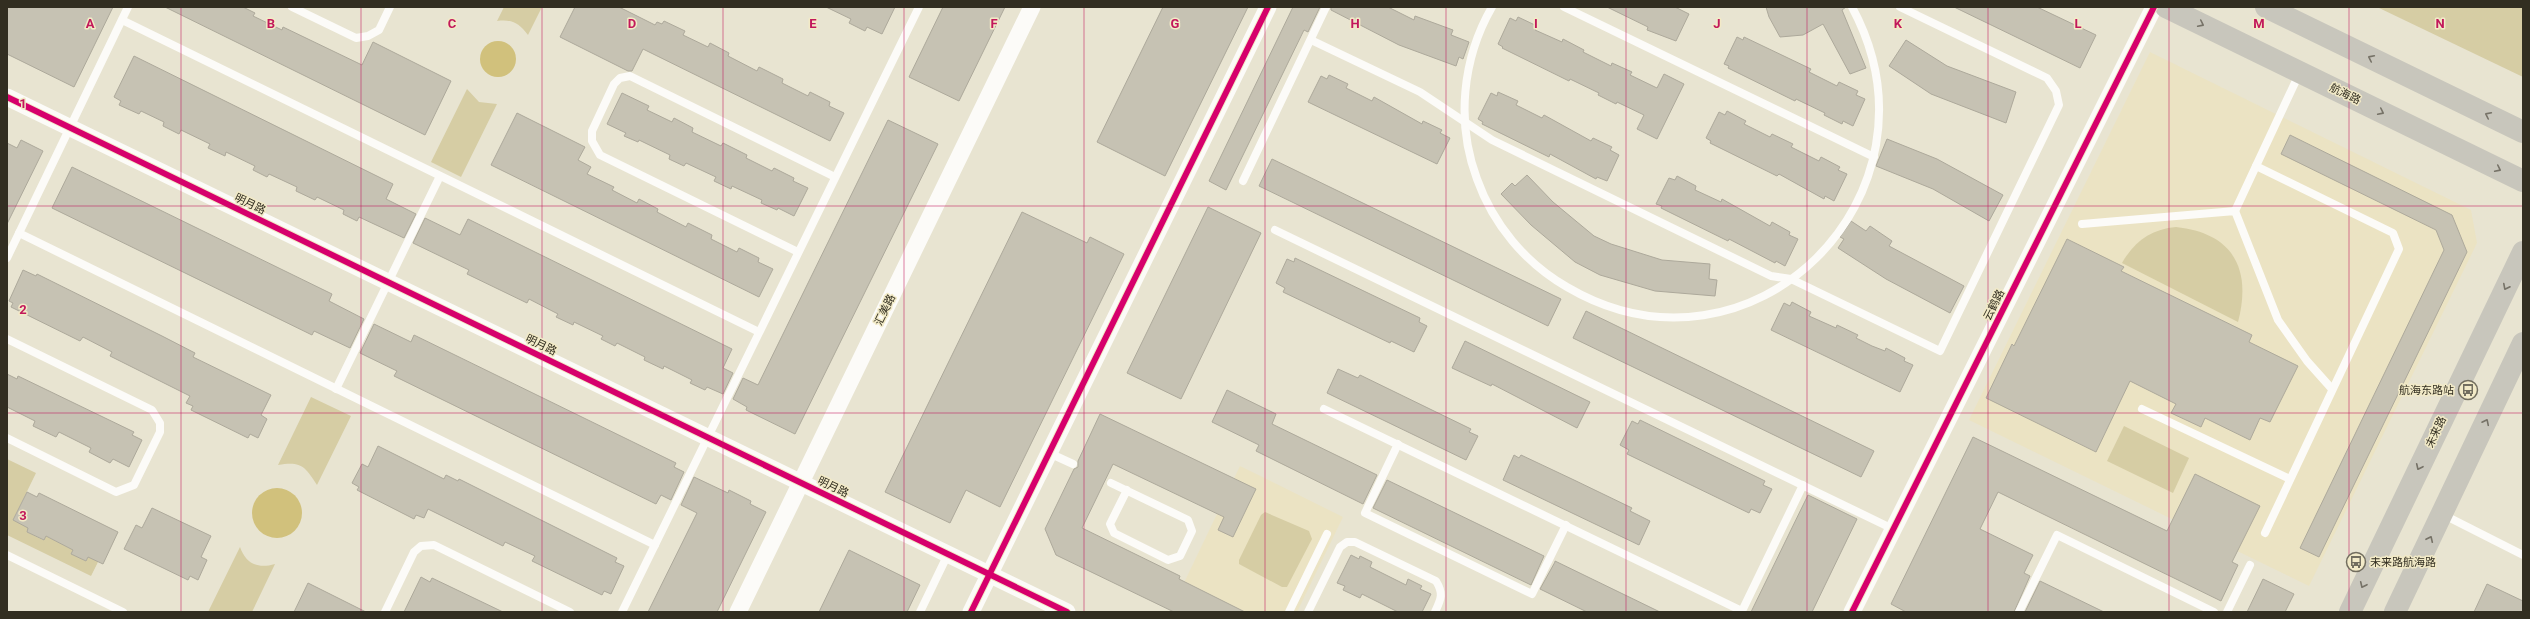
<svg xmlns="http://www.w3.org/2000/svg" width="2530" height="619" font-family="Roboto,'Noto Sans SC',sans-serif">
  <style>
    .built { fill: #ebe3c3 }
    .green { fill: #d6cda4 }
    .water { fill: #d1c17c }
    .building { fill: #c6c2b3; stroke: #ada99b }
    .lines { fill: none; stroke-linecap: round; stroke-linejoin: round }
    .service { stroke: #fcfbf8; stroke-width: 8 }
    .minor { stroke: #fcfbf8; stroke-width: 17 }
    .primary { stroke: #c8c6bc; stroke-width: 22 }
    .cycleway-casing { stroke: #f2eac7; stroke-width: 8 }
    .cycleway { stroke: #d6006c; stroke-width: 6 }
    .oneway { stroke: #767267 }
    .grid { fill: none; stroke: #c2185b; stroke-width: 1; stroke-opacity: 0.55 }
    .labels { text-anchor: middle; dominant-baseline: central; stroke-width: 3; stroke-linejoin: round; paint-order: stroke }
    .street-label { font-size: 11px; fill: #322e21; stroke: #f2eac7 }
    .poi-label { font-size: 11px; fill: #322e21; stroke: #f2eac7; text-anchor: end }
    .grid-label { font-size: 13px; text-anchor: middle; font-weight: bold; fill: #c2185b; stroke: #f2eac7; stroke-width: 3; stroke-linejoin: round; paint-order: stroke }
  </style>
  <rect width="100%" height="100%" fill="#e8e4d1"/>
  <g class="built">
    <polygon points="2150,52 2471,210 2477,243 2309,586 1969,420"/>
    <polygon points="1240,466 1343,517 1297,612 1170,612"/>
  </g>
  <g class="green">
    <path d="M504 7H542L528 35C519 23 512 19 497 21Z"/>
    <polygon points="2377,7 2523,7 2523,77"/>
    <polygon points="467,89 479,102 497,104 461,177 431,162"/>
    <path d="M2176 227C2233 233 2252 269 2238 322L2122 263C2134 242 2151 229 2176 227Z"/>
    <path d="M311 397 351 416 317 485C305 466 301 461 278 465Z"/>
    <polygon points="2124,426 2189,458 2173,493 2107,461"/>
    <polygon points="7,459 36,473 13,520 29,526 27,532 43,540 46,536 73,550 71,554 86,561 89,555 98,562 91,576 7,535"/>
    <polygon points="1265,512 1309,531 1312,539 1287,587 1282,587 1239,564 1239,560 1261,515"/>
    <path d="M240 547C246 564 258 569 275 564L252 612H208Z"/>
  </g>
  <g class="water">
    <circle cx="498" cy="59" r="18"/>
    <circle cx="277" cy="513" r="25"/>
  </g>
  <g class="building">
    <polygon points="7,7 113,7 74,87 7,54"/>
    <polygon points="165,7 243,7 255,13 253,16 282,30 283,27 362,65 373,42 451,81 425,135"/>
    <polygon points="575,7 619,7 655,25 657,22 662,24 664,21 685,31 683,35 708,47 710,43 729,53 728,56 757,71 759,67 783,79 782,83 808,96 810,92 830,102 829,106 844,113 830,141 643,49 632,71 628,71 560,37"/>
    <polygon points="826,7 895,7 882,34 867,27 865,31 849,23 851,19"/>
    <polygon points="943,7 1005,7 959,101 909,77"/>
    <polygon points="1163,7 1248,7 1165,176 1097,142"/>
    <polygon points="1293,7 1320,7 1308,32 1304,30 1226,190 1209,181"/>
    <polygon points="1331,7 1388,7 1414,20 1415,16 1453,30 1451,35 1469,42 1463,59 1459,57 1456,66 1399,45 1331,10"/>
    <polygon points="1607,7 1675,7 1689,14 1676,41 1647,30 1648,27"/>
    <polygon points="1766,7 1846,7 1842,10 1866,68 1850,74 1823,24 1803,35 1780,37 1769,17"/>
    <polygon points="1954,7 2037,7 2096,35 2080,68"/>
    <polygon points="1518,17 1537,26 1535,30 1562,42 1563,39 1584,50 1583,52 1611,66 1612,63 1632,72 1630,75 1657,88 1664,74 1684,84 1657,139 1637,129 1644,115 1617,102 1616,104 1598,95 1599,93 1570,79 1569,81 1502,48 1503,47 1498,44 1510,18 1516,21"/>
    <polygon points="1737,37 1743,40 1744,37 1811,69 1809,72 1837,86 1839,82 1858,91 1856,95 1865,99 1853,126 1843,121 1842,124 1824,115 1825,113 1796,99 1795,101 1728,68 1729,66 1724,64"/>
    <polygon points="1906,40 1947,66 2016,92 2006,123 1931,94 1889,66"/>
    <polygon points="134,56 393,184 386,199 416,214 404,238 359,217 357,221 343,214 344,210 317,197 315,200 296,191 297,187 269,174 267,177 253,170 255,166 226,152 225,156 208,148 210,144 181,130 179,134 163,126 164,122 141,111 139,114 119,105 121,101 114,97"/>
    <polygon points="1329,75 1348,84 1346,88 1372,101 1374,97 1422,124 1423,121 1442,130 1440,133 1450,138 1437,164 1308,102 1321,76 1327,79"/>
    <polygon points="1498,92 1518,101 1516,105 1542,118 1544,115 1591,141 1593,138 1612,147 1610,150 1619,155 1607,181 1597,177 1596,179 1550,154 1549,157 1482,124 1483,122 1478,119 1491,93 1497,96"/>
    <polygon points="622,93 649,106 647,110 672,122 674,118 693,128 692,132 721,146 723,143 747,155 746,158 772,171 774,168 794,178 793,181 808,188 794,216 778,208 777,210 761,203 762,200 732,186 731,189 714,181 716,177 686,163 684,166 669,159 670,155 639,140 638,142 624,136 626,133 607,124"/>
    <polygon points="1727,111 1746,121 1744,124 1770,137 1772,134 1793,144 1791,147 1819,161 1821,157 1840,167 1838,170 1847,174 1834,201 1825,196 1824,199 1779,174 1777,176 1710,143 1711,141 1706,138 1719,112 1725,115"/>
    <polygon points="517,113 585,147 578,160 591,167 587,174 614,187 612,190 637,203 639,199 658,209 657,212 686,227 688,223 712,235 711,239 737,252 739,248 759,258 758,262 773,269 759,297 491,165"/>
    <polygon points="888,120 938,144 795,434 746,410 747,407 733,399 743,378 758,385"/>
    <polygon points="2290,135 2452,215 2467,252 2319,557 2300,548 2444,250 2436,230 2281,154"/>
    <polygon points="1887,139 1937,159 2003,195 1989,221 1933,189 1876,166"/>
    <polygon points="21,140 43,151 7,224 7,143 17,148"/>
    <polygon points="1272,159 1561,299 1548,326 1259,186"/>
    <polygon points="72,167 332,294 329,301 364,319 350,348 314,331 312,335 52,208"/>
    <polygon points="1527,175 1553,202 1594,236 1611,244 1662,260 1710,264 1709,279 1717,280 1715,296 1655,291 1600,275 1575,262 1531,225 1501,194 1512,183 1515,186"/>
    <polygon points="1677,176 1696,186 1695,190 1721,202 1722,199 1770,226 1772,222 1790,232 1789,235 1798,239 1785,266 1776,261 1775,263 1729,239 1728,241 1661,208 1662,206 1656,204 1669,178 1675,180"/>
    <polygon points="1208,207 1261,233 1181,399 1127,373"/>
    <polygon points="1022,212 1087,243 1090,237 1124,254 1000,507 966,490 950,523 885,492"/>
    <polygon points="425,218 460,235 468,219 732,349 723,368 733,373 723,394 707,387 705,390 690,383 692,380 664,366 663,369 644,360 645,357 617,343 615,346 601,339 603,336 574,322 573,325 556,317 558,314 529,299 527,303 467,274 469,270 413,243"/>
    <polygon points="1851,221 1866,231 1870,226 1892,241 1889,246 1964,286 1950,313 1886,279 1838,248 1844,239 1840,237"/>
    <polygon points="2067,239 2124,267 2121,271 2252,335 2249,342 2298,366 2270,422 2260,418 2250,440 2205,418 2201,427 2171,413 2176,404 2130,381 2096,452 1986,398 2012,344 2014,346"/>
    <polygon points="1295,258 1420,318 1419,322 1427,326 1414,352 1391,341 1390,343 1283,292 1285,288 1276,283 1287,259 1294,262"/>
    <polygon points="23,270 36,276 37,274 162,336 195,353 193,357 271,395 261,415 267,419 258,438 250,434 248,438 191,410 193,406 186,403 190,396 110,356 112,352 83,337 80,341 11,307 13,303 9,301"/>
    <polygon points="1792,302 1811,312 1809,316 1836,328 1837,325 1858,335 1856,338 1872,346 1885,351 1886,348 1905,358 1904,361 1913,365 1900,392 1771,330 1784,303 1790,306"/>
    <polygon points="1586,311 1874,451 1861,477 1573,338"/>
    <polygon points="374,324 411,342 414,335 676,463 674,467 684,472 671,500 661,495 656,504 394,376 397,371 360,353"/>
    <polygon points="1465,341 1590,402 1577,428 1492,384 1491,386 1452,368"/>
    <polygon points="1338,369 1358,378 1360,375 1471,429 1469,432 1478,436 1466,460 1327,393"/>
    <polygon points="7,374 17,379 18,376 134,432 132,435 142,440 129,467 113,459 110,463 89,452 91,448 59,432 56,437 33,426 35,421 7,407"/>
    <polygon points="1227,390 1276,414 1272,424 1377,475 1363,504 1256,451 1259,445 1212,422"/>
    <polygon points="1100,414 1256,489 1233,537 1218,530 1224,517 1113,464 1082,528 1180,576 1179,579 1245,612 1174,612 1056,555 1045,529 1074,469 1078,467 1078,461"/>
    <polygon points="1640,420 1765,481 1763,485 1772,489 1760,513 1751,509 1749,513 1627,454 1629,450 1620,445 1632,421 1638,424"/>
    <polygon points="1973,437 2167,531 2195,474 2260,506 2232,562 2238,565 2221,601 1998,492 1980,529 2033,555 2024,573 2030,576 2014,612 1906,612 1891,604"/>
    <polygon points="378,446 444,479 446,475 458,481 459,479 617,558 615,562 624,566 611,594 604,591 602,595 532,561 535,556 505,542 503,546 428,509 424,518 416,515 414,519 357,490 359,487 352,483 362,464 368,467"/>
    <polygon points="1514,455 1519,458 1521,455 1574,480 1632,508 1630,511 1650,521 1639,545 1503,480"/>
    <polygon points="694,477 728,493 729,490 751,501 750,504 766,512 717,612 648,612 697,513 681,505"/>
    <polygon points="1387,480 1544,556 1531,585 1373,508"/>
    <polygon points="27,492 37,497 39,493 118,532 103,564 88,557 86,561 71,554 73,550 46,536 44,540 27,532 28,528 13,520"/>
    <polygon points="1808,495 1857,519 1812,612 1751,612"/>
    <polygon points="152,508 211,536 201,557 207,560 198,580 190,576 188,580 124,549 136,525 142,528"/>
    <polygon points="849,550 920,585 907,612 819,612"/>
    <polygon points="1351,555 1359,559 1360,556 1372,562 1370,567 1406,585 1408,579 1422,586 1420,589 1431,594 1422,612 1398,612 1362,594 1360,598 1343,590 1345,586 1337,583"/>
    <polygon points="1555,562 1555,561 1660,612 1587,612 1540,589"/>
    <polygon points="421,577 430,582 432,578 503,612 404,612"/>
    <polygon points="2263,579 2294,594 2285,612 2247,612"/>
    <polygon points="2040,581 2104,612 2025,612"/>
    <polygon points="308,583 366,612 294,612"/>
    <polygon points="2487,584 2523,601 2523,612 2474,612"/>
  </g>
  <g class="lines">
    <g class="service">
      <polyline points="292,7 356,38 368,36 379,30 390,7"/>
      <path d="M1492 7C1462 59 1456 123 1477 179 1493 224 1525 263 1567 287 1751 395 1953 195 1852 7"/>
      <polyline points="1564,7 1874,157"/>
      <polyline points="122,20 759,332"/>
      <polyline points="1311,40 1420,92 1492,140 1771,276 1791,279 1940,351 2059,105 2056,91 2047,78 1900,7"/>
      <polyline points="2256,166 2393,233 2399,249 2265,533"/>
      <polyline points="1243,181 1326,7"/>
      <polyline points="2235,211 2299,74"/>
      <polyline points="2082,224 2235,211 2278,320 2307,361 2332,389"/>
      <polyline points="1275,230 1893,529"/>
      <polyline points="19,233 655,545"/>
      <polyline points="798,252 600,155 592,141 592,131 614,84 620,78 630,76 835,177"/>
      <polyline points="7,258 128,7"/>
      <polyline points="7,339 152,410 160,423 160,432 134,485 116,492 7,438"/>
      <polyline points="336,389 440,176"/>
      <polyline points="1324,409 1742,611 1803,485"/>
      <polyline points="2142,409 2290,479"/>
      <polyline points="1398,444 1365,513 1532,594 1566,525"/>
      <polyline points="1049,453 1073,464"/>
      <polyline points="1111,483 1188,520 1192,531 1180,556 1168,560 1114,533 1110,524 1127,490"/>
      <polyline points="2442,514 2523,555"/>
      <polyline points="7,555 123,612"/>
      <polyline points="385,612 414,552 421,546 434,545 570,612"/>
      <polyline points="622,612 919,7"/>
      <polyline points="920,612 948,554"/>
      <polyline points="1289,612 1327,534"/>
      <path d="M1308 612 1340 547 1347 542H1355L1436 581C1444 594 1441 599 1435 612"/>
      <polyline points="2019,612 2057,535 2214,612"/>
      <polyline points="2227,612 2250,565"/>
    </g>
    <g class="minor">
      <polyline points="7,97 1067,612"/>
      <polyline points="738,612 1032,7"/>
      <polyline points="971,612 1268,7"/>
      <polyline points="1852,612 2154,7"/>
    </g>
    <g class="primary">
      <polyline points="2166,7 2523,181"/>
      <polyline points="2266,7 2523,132"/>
      <polyline points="2350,612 2523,252"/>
      <polyline points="2395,612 2523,343"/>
    </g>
    <g class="cycleway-casing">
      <g id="cycleway">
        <polyline points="7,97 1067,612"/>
        <polyline points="971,612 1268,7"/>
        <polyline points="1852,612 2154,7"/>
      </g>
    </g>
    <use href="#cycleway" class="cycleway"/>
  </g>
  <defs><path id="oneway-chevron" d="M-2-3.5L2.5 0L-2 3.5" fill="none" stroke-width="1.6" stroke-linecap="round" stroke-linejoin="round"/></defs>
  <g class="oneway">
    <use href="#oneway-chevron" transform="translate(2201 24) rotate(26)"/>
    <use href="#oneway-chevron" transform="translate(2371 58) rotate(-154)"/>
    <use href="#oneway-chevron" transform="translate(2381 112) rotate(26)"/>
    <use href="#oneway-chevron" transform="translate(2488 115) rotate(-154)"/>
    <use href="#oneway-chevron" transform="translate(2498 169) rotate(26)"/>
    <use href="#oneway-chevron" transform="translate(2506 287) rotate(117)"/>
    <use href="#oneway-chevron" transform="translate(2486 422) rotate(-64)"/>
    <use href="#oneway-chevron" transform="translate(2419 467) rotate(115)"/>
    <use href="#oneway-chevron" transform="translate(2430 539) rotate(-65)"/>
    <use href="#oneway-chevron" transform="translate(2363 585) rotate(115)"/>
  </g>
  <path class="grid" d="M181 7V612M361 7V612M542 7V612M723 7V612M904 7V612M1084 7V612M1265 7V612M1446 7V612M1626 7V612M1807 7V612M1988 7V612M2169 7V612M2349 7V612M7 206H2523M7 413H2523"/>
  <defs>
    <g id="bus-ring" transform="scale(1)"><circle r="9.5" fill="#f2eac7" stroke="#726e5f" stroke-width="1.5"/><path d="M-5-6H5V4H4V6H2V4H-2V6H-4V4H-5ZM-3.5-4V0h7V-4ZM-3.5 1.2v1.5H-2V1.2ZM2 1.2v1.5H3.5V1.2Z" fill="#726e5f"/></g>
  </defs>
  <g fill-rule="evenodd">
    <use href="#bus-ring" x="2468" y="390"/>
    <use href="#bus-ring" x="2356" y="562"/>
  </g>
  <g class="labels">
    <g class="street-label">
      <text transform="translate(2345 94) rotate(26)">航海路</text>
      <text transform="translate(250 204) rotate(26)">明月路</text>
      <text transform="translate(1994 305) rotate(-63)">云鹤路</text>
      <text transform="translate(885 310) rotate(-64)">汇美路</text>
      <text transform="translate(541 345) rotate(26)">明月路</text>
      <text transform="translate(2436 432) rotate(-65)">未来路</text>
      <text transform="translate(833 487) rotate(26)">明月路</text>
    </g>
    <g class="poi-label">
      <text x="2454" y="390">航海东路站</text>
      <text x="2370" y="562" text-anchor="start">未来路航海路</text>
    </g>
  </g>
  <g class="grid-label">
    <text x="90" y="28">A</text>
    <text x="271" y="28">B</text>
    <text x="452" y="28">C</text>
    <text x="632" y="28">D</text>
    <text x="813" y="28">E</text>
    <text x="994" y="28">F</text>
    <text x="1175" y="28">G</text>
    <text x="1355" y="28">H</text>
    <text x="1536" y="28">I</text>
    <text x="1717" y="28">J</text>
    <text x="1898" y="28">K</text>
    <text x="2078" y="28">L</text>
    <text x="2259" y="28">M</text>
    <text x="2440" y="28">N</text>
    <text x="23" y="108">1</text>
    <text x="23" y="314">2</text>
    <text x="23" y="520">3</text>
  </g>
  <rect width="2530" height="619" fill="none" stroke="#322e21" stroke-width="16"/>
</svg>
